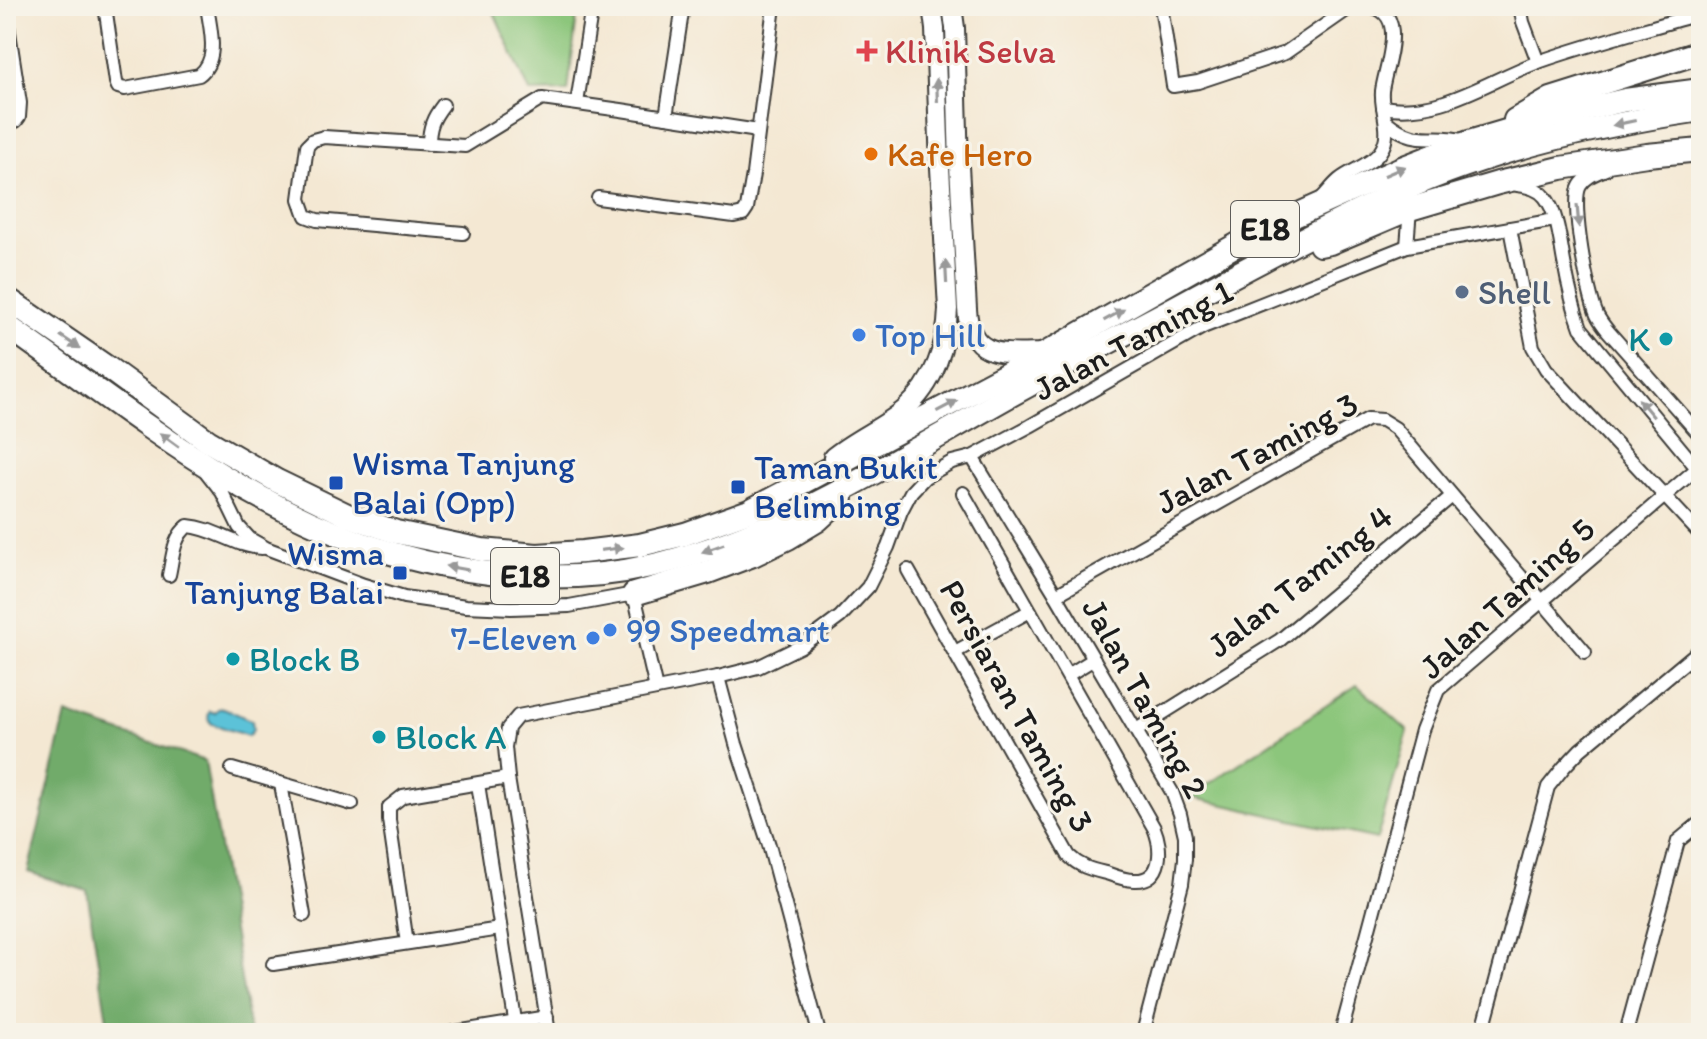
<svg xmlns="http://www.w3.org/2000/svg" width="1707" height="1039" font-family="Itim,sans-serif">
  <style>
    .green { fill: #8cc67b; stroke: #54714c; stroke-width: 2 }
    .forest { fill: #71ab6b; stroke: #466444; stroke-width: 2 }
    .water { fill: #5bc2d8; stroke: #3c6f7a; stroke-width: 2 }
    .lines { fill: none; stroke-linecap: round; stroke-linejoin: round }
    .minor-casing { stroke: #3c3b37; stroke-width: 16 }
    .secondary-casing { stroke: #3c3b37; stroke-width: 22 }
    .motorway-casing { stroke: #3c3b37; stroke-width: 26 }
    .minor { stroke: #fff; stroke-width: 12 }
    .secondary { stroke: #fff; stroke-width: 18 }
    .motorway { stroke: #fff; stroke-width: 22 }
    .oneway { fill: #999 }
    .health-dot { fill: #e0444e; stroke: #f7f3e8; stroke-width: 3 }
    .food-dot { fill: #e8710a; stroke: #f7f3e8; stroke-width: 3 }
    .service-dot { fill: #5c6f8a; stroke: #f7f3e8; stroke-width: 3 }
    .shop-dot { fill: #3f7fe0; stroke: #f7f3e8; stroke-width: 3 }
    .culture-dot { fill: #0f9aa8; stroke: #f7f3e8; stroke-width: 3 }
    .transit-dot { fill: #1a4fb4; stroke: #f7f3e8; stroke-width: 3 }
    .labels { text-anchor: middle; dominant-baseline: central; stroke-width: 6; stroke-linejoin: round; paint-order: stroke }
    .shield { fill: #f7f3e8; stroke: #5e5c59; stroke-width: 2 }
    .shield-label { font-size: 32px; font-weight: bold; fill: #1c1c1c }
    .health-label { font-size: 34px; fill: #be3a42; stroke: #f7f3e8; text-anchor: start }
    .food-label { font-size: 34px; fill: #c56008; stroke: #f7f3e8; text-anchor: start }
    .service-label { font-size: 34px; fill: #4e5e75; stroke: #f7f3e8; text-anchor: start }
    .shop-label { font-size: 34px; fill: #366cbe; stroke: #f7f3e8; text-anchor: start }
    .culture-label { font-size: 34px; fill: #0d838f; stroke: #f7f3e8; text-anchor: start }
    .street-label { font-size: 34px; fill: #1c1c1c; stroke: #f7f3e8 }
    .transit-label { font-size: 34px; fill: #164399; stroke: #f7f3e8; text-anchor: start }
  </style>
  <rect width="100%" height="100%" fill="#f7f3e8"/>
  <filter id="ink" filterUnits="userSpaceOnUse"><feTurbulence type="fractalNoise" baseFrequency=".0125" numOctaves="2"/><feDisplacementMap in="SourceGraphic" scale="16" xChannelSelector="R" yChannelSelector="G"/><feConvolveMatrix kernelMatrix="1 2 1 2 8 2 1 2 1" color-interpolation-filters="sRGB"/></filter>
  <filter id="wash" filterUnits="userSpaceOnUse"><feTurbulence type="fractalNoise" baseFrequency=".006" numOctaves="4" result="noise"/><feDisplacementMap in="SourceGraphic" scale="32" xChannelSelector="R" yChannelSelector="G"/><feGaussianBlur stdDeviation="1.8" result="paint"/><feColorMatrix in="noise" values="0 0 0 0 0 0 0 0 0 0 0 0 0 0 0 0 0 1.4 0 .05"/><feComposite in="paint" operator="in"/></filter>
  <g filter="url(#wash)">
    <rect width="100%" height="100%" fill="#f4e8d3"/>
    <g class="green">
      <polygon points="491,6 578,6 568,91 530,92"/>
      <polygon points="1357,685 1408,731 1377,839 1189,797"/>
    </g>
    <polygon class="forest" points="66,714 205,761 250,1033 109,1033 87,891 28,872"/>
    <path class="water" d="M224 708 252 721 253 730 248 736 212 724C208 720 207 717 210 711L215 713 218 709Z"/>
  </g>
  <g filter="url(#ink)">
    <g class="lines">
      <g class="minor-casing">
        <g id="minor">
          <path d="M105 6 116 82 118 87 125 89 199 75C220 59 210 29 207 6"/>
          <polyline points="1161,6 1173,86 1198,82 1285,53 1348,9 1361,6"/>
          <polyline points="1520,6 1523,22 1538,62"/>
          <polyline points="6,13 20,103 19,117 16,121 6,122"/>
          <polyline points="577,103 592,6"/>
          <path d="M1383 107C1443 117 1487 80 1541 61 1593 43 1648 29 1701 13"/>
          <polyline points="666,117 683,6"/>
          <path d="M1387 122C1419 148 1431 131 1466 141"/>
          <path d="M429 144C429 127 433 118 443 105"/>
          <path d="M1606 169C1596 173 1586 176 1580 186 1570 202 1588 296 1597 315 1600 321 1604 326 1608 331L1701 436"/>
          <path d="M1517 185C1527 186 1538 188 1545 197 1558 214 1560 241 1564 262 1568 285 1573 307 1581 328L1701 473"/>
          <polyline points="598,198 734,216 743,214 747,208 753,174 774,6"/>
          <path d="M1322 198C1328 192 1333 185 1339 180 1351 170 1371 165 1380 152 1394 132 1380 112 1382 91 1385 66 1410 12 1368 6"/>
          <polyline points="1510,228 1533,347 1546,369 1701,535"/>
          <polyline points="463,233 317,220 306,216 300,199 307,146 313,140 324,137 465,146 542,99 621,110 758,131"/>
          <polyline points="1407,246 1410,209"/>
          <polyline points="972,457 1056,595 1172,792 1180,814 1185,836 1185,859 1182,884 1143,1033"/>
          <polyline points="207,473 222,492 239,527 250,539 266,548 364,585 404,597 466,606 511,608 569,606 634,594 656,689"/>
          <path d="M908 570 1069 856C1081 868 1094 870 1109 874 1117 877 1125 880 1134 880 1164 882 1162 847 1154 828L963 493"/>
          <path d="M169 575C173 557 173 537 188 526 215 528 236 547 262 548"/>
          <polyline points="1056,595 1368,419 1382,420 1395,428 1585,652"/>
          <polyline points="955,652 1030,611"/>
          <polyline points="1068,675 1094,659"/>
          <polyline points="718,677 736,744 769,845 819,1033"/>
          <polyline points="1136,730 1280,640 1452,496"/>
          <polyline points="232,769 352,804"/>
          <polyline points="281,784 304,915"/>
          <polyline points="478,784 517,1033"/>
          <polyline points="407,943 389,820 389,807 403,796 508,778"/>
          <polyline points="273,964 500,929"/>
          <polyline points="450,1033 547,1017"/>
          <polyline points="549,1033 508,778 505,747 508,728 518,716 718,677 758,667 801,646 840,617 868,587 888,547 901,511 911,492 925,477 952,462 972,457 1030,426 1203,327 1407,246 1555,220"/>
          <polyline points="1341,1033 1422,730 1438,690 1701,465"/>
          <polyline points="1482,1033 1548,787 1564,767 1580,750 1701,649"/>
          <polyline points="1626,1033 1678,841 1701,822"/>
        </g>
      </g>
      <g class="secondary-casing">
        <g id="secondary">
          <path d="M952 6 955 28 959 166 967 309C970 361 1006 353 1046 353"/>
          <path d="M833 457C855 439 884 427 905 409 934 384 947 345 948 309L940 168 935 29 932 6"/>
        </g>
      </g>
      <g class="motorway-casing">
        <g id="motorway">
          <polyline points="1515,120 1551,99 1701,52"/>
          <polyline points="1320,245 1330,243 1410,209 1498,183 1561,168 1647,155 1701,150"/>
          <polyline points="6,298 108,368 208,441 277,481 347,515 396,532 482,550 537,555 583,552 640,545 685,534 749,511 1046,353 1259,232 1399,169 1469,142 1553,117 1625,100 1701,90"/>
          <path d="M6 325C127 410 246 510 391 553 472 577 568 585 650 566 780 536 898 458 1013 394 1065 365 1117 338 1170 310 1247 268 1324 227 1403 190 1497 148 1599 125 1701 110"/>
          <polyline points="634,594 708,572 753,555 788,538 818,520 842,498"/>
        </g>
      </g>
      <use href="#minor" class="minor"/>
      <use href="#secondary" class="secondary"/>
      <use href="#motorway" class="motorway"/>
    </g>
    <defs><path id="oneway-solid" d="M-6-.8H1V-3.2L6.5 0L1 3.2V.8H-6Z" transform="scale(2)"/></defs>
    <g class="oneway">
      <use href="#oneway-solid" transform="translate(937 90) rotate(-92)"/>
      <use href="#oneway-solid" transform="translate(1624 123) rotate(168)"/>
      <use href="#oneway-solid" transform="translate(1395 171) rotate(-23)"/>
      <use href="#oneway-solid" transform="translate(1578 216) rotate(85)"/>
      <use href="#oneway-solid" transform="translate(946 272) rotate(-93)"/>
      <use href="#oneway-solid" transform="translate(1114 315) rotate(-29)"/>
      <use href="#oneway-solid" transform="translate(70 342) rotate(34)"/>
      <use href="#oneway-solid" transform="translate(947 406) rotate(-28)"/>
      <use href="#oneway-solid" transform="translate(1646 408) rotate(-130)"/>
      <use href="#oneway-solid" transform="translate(169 440) rotate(-144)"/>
      <use href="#oneway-solid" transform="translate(713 548) rotate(160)"/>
      <use href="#oneway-solid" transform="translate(612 549) rotate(-7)"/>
      <use href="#oneway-solid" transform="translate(457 568) rotate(-170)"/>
    </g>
  </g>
  <path class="health-dot" d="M863 39h8v8h8v8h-8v8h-8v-8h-8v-8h8z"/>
  <circle class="food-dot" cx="871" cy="154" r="8"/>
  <circle class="service-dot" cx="1462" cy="292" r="8"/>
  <g class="shop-dot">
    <circle cx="859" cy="335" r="8"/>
    <circle cx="610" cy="630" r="8"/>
    <circle cx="593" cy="638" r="8"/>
  </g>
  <g class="culture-dot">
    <circle cx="1666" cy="339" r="8"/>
    <circle cx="233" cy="659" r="8"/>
    <circle cx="379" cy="737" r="8"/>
  </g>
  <g class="transit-dot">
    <rect x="328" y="475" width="16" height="16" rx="4"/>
    <rect x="730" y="479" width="16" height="16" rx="4"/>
    <rect x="392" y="565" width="16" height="16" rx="4"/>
  </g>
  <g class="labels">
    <g class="shield">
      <rect x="1231" y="201" width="68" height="56" rx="6"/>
      <rect x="491" y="548" width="68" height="56" rx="6"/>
    </g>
    <g class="shield-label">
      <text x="1265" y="229">E18</text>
      <text x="525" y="576">E18</text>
    </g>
    <g class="health-label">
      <text x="885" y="51">Klinik Selva</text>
    </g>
    <g class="food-label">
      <text x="887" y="154">Kafe Hero</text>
    </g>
    <g class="service-label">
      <text x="1478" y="292">Shell</text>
    </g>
    <g class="shop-label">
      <text x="875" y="335">Top Hill</text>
      <text x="626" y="630">99 Speedmart</text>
      <text x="577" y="638" text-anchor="end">7-Eleven</text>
    </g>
    <g class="culture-label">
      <text x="1650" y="339" text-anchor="end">K</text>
      <text x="249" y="659">Block B</text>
      <text x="395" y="737">Block A</text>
    </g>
    <g class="street-label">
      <text transform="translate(1133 340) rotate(-28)">Jalan Taming 1</text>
      <text transform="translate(1257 453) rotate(-28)">Jalan Taming 3</text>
      <text transform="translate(1300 581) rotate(-38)">Jalan Taming 4</text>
      <text transform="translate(1507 598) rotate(-42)">Jalan Taming 5</text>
      <text transform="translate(1145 698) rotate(61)">Jalan Taming 2</text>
      <text transform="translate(1017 706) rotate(61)">Persiaran Taming 3</text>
    </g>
    <g class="transit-label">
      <text x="352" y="463">Wisma Tanjung<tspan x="352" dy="39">Balai (Opp)</tspan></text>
      <text x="754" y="467">Taman Bukit<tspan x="754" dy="39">Belimbing</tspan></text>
      <text x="384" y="553" text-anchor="end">Wisma<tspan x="384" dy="39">Tanjung Balai</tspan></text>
    </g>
  </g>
  <rect width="1707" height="1039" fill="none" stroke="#f7f3e8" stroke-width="32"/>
</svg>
